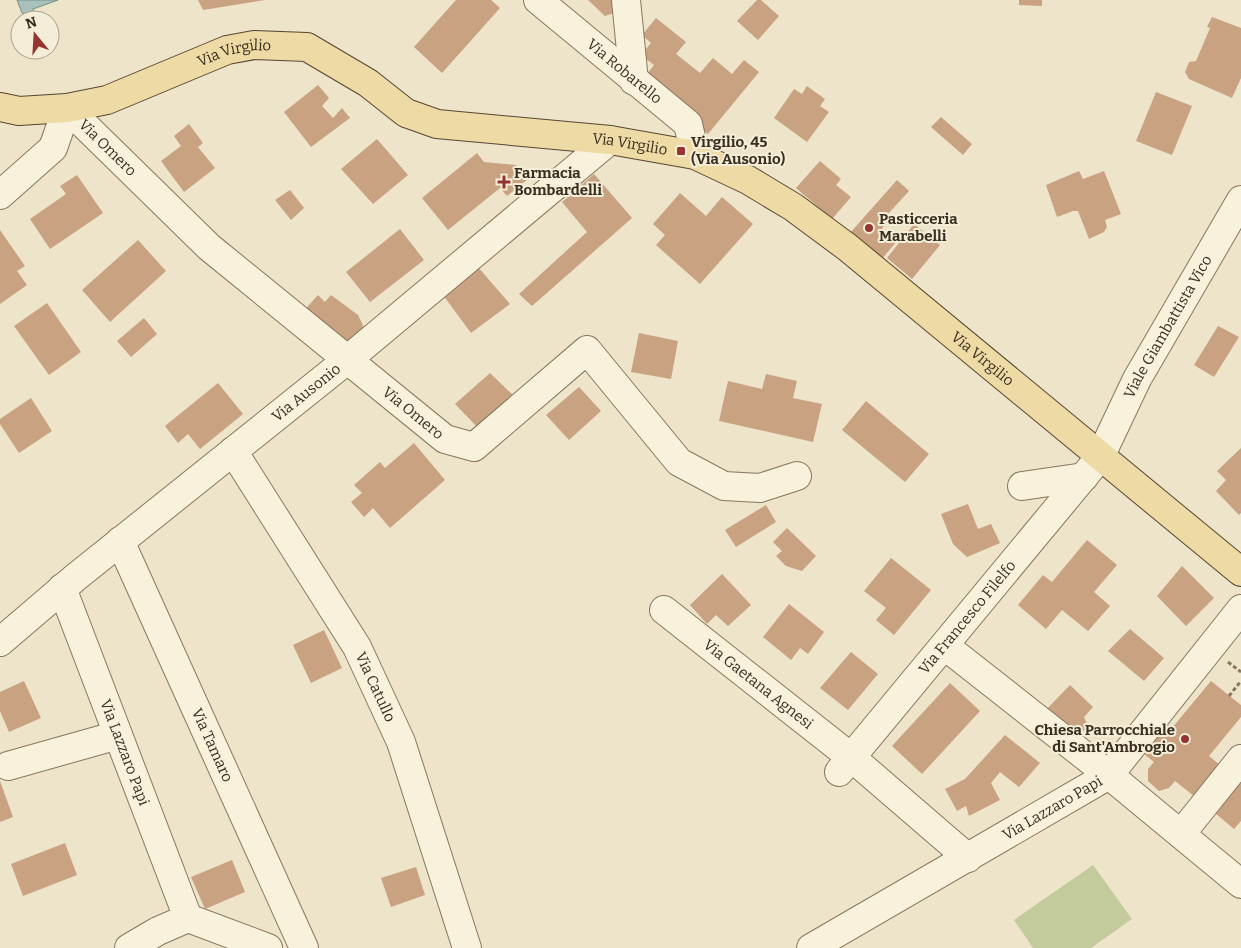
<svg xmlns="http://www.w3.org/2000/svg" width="1241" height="948" font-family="Bitter,serif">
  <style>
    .green { fill: #c3cb9d }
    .water { fill: #aac1bb; stroke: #709089 }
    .building { fill: #c9a281 }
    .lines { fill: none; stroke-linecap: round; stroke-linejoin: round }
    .minor-casing { stroke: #88775e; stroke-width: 30 }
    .major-casing { stroke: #574532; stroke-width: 30 }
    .path { stroke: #88775e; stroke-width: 3; stroke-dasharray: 4 2.5; stroke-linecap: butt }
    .minor { stroke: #f8f1dc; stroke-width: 28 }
    .major { stroke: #eddaa4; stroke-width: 28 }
    .poi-dot { fill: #943531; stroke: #f4eed8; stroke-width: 2 }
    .labels { text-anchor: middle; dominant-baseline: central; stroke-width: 4; stroke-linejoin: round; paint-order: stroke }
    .street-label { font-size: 15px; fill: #3a2e21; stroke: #f4eed8 }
    .poi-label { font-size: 15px; font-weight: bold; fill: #3a2e21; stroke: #f4eed8; text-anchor: start }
  </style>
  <rect width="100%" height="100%" fill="#ede4c9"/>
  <polygon class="green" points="1093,865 1132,919 1091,948 1033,948 1014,920"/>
  <polygon class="water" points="17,0 58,0 33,9 34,14 29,16 22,13"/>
  <g class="building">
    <polygon points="198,0 265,0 203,10"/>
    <polygon points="456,0 491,0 500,8 442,73 414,47"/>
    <polygon points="588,0 615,0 617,12 605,16"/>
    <polygon points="757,0 761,0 779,16 758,40 737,21"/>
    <polygon points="1019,0 1042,0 1042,6 1019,5"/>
    <polygon points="1212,17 1241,28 1241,78 1232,98 1189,79 1185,72 1189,62 1196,61 1210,28 1207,27"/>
    <polygon points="656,18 686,42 676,54 700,73 713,58 732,74 744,60 759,72 708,134 642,80 654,65 641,55 651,43 642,35"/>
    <polygon points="318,85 329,98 322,106 333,118 342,108 350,118 311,147 284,112"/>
    <polygon points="807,86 825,99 820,106 829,112 807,142 774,118 794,89 802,94"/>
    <polygon points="1156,92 1192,106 1172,155 1136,141"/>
    <polygon points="941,117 972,144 963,155 931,127"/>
    <polygon points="189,124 203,143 198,147 215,168 184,192 161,161 181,146 174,136"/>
    <polygon points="377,139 408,175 373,204 341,169"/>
    <polygon points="477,153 484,162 516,165 528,179 507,196 500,188 448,230 422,198"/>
    <polygon points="820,161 841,179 836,185 851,197 832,219 796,188"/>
    <polygon points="1079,171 1083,179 1104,171 1121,214 1105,220 1107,227 1104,232 1089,239 1078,211 1073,211 1057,217 1046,185"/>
    <polygon points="594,174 632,218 532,306 519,294 587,232 562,202"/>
    <polygon points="77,175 103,213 50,249 30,219 66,194 60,186"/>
    <polygon points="897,180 909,191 888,214 892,217 882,228 897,241 881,260 850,233"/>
    <polygon points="290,190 304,208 291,220 275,200"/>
    <polygon points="680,193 706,216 722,197 753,224 700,284 656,245 665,235 653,224"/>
    <polygon points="914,224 940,245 912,279 887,258"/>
    <polygon points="400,229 424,260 370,302 346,272"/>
    <polygon points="0,230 25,266 17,271 27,285 0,304"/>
    <polygon points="138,240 166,271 110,322 82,290"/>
    <polygon points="478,267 510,304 471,333 443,295"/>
    <polygon points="318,295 325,302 331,295 358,315 370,340 350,357 300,315"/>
    <polygon points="47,303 81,352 49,375 14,326"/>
    <polygon points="144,318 157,334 131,357 117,341"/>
    <polygon points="1218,326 1239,337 1214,377 1194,365"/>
    <polygon points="639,333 678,341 671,379 631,372"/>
    <polygon points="490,373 518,400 481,431 455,404"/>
    <polygon points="766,374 797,381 793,398 822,404 813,442 719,421 728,381 762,389"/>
    <polygon points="218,383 243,414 200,449 188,434 178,443 165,426"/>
    <polygon points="579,387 601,411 569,440 546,415"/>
    <polygon points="31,398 52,431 19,453 0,424 0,419"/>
    <polygon points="866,401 929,454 905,482 842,430"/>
    <polygon points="414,443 445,480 390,528 373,508 364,517 351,502 362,493 354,485 380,462 385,468"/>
    <polygon points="1241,448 1241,513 1239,515 1216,491 1226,480 1217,471"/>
    <polygon points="968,504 978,529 991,524 1000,543 967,557 953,544 941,514"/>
    <polygon points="766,505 776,522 736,547 725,530"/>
    <polygon points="787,528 816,556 802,571 786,566 776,556 782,551 773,542"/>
    <polygon points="1087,540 1117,565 1094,592 1110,606 1088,631 1062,610 1046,629 1018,605 1043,575 1052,582"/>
    <polygon points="891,558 931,590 894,635 876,620 886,608 864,591"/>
    <polygon points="1182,566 1214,598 1186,626 1157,596"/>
    <polygon points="722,574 751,605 728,626 716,615 707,624 690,605"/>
    <polygon points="789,604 824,632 808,654 800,648 791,660 763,637"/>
    <polygon points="1130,629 1164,658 1144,681 1108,651"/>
    <polygon points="324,630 342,668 311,683 293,645"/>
    <polygon points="851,652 878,674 848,710 820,688"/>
    <polygon points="24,681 41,718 9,732 0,711 0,692"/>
    <polygon points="1211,681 1241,705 1241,717 1209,756 1220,765 1194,796 1175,781 1169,788 1159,791 1148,781 1148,769 1154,762 1139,750 1163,720 1172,728"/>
    <polygon points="950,683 980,711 922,774 892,746"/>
    <polygon points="1070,685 1093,707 1084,717 1088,726 1075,740 1044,712"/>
    <polygon points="1005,735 1040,763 1019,787 1000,772 991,783 1000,800 969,816 966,806 957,811 945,789 965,779"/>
    <polygon points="0,781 13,817 0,822"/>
    <polygon points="1241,782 1241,821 1234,829 1215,813"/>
    <polygon points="65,843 77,875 23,896 11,864"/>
    <polygon points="232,860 245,892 205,909 191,877"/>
    <polygon points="416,867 425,895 391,907 381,878"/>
  </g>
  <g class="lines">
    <g class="minor-casing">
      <g id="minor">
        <path id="s1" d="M538 0 688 124 695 155"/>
        <polyline points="626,0 634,81"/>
        <path id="s2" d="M0 195 53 148 67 108 209 247 445 439 474 447 587 350 679 462 724 486 760 488 797 476"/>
        <path id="s3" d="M233 451 357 647 401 742 467 948"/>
        <polyline points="1022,486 1084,477"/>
        <path id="s4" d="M120 541 304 948"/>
        <path id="s5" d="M62 588 188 918"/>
        <path id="s6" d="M664 610 852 758 968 858"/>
        <path id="s7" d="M0 642 76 577 347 360 610 140"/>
        <polyline points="945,646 1109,775 1241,884"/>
        <polyline points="8,766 118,735"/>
        <path id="s8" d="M839 772 1100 457 1137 379 1241 200"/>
        <polyline points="1181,834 1241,759"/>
        <polyline points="129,948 158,931 188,918 268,948"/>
        <path id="s9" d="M811 948 1109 775 1241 609"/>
      </g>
    </g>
    <g class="major-casing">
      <g id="major">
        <path id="s10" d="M0 107 19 111 67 108 107 100 227 50 254 45 307 47 368 83 406 113 437 124 610 140 695 155 748 180 793 207 847 247 1241 572"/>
      </g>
    </g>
    <g class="path">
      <polyline points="1228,662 1241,672"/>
      <polyline points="1229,696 1241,681"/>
    </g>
    <use href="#minor" class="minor"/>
    <use href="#major" class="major"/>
  </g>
  <g class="poi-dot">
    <rect x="676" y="146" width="10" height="10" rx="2.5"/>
    <path d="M501.5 174.5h5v5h5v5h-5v5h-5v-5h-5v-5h5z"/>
    <circle cx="869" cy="228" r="5"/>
    <circle cx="1185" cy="739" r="5"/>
  </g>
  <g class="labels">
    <g class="street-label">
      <text stroke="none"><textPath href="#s10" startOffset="245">Via Virgilio</textPath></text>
      <text stroke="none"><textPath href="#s1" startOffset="112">Via Robarello</textPath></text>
      <text stroke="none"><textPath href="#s10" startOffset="665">Via Virgilio</textPath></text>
      <text stroke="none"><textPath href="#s2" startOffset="170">Via Omero</textPath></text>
      <text stroke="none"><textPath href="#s8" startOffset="556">Viale Giambattista Vico</textPath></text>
      <text stroke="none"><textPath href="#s10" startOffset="1085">Via Virgilio</textPath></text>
      <text stroke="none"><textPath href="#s7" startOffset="395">Via Ausonio</textPath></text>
      <text stroke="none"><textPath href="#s2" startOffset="575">Via Omero</textPath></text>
      <text stroke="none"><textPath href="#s8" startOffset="201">Via Francesco Filelfo</textPath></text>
      <text stroke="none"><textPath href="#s6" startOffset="120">Via Gaetana Agnesi</textPath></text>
      <text stroke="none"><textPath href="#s3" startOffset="276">Via Catullo</textPath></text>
      <text stroke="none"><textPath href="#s4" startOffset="224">Via Tamaro</textPath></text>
      <text stroke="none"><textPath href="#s5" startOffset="176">Via Lazzaro Papi</textPath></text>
      <text stroke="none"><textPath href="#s9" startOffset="279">Via Lazzaro Papi</textPath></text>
    </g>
    <g class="poi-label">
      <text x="691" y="142">Virgilio, 45<tspan x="691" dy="17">(Via Ausonio)</tspan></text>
      <text x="514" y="173">Farmacia<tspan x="514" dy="17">Bombardelli</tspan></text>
      <text x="879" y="219">Pasticceria<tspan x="879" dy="17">Marabelli</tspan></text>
      <text x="1175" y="730" text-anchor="end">Chiesa Parrocchiale<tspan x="1175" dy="17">di Sant'Ambrogio</tspan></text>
    </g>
  </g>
  <g transform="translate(35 35) rotate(342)"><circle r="24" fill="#f4eed8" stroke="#aaa18f"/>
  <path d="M0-4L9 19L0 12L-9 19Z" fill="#943531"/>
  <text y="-8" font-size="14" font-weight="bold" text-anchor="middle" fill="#3a2e21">N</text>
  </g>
</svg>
